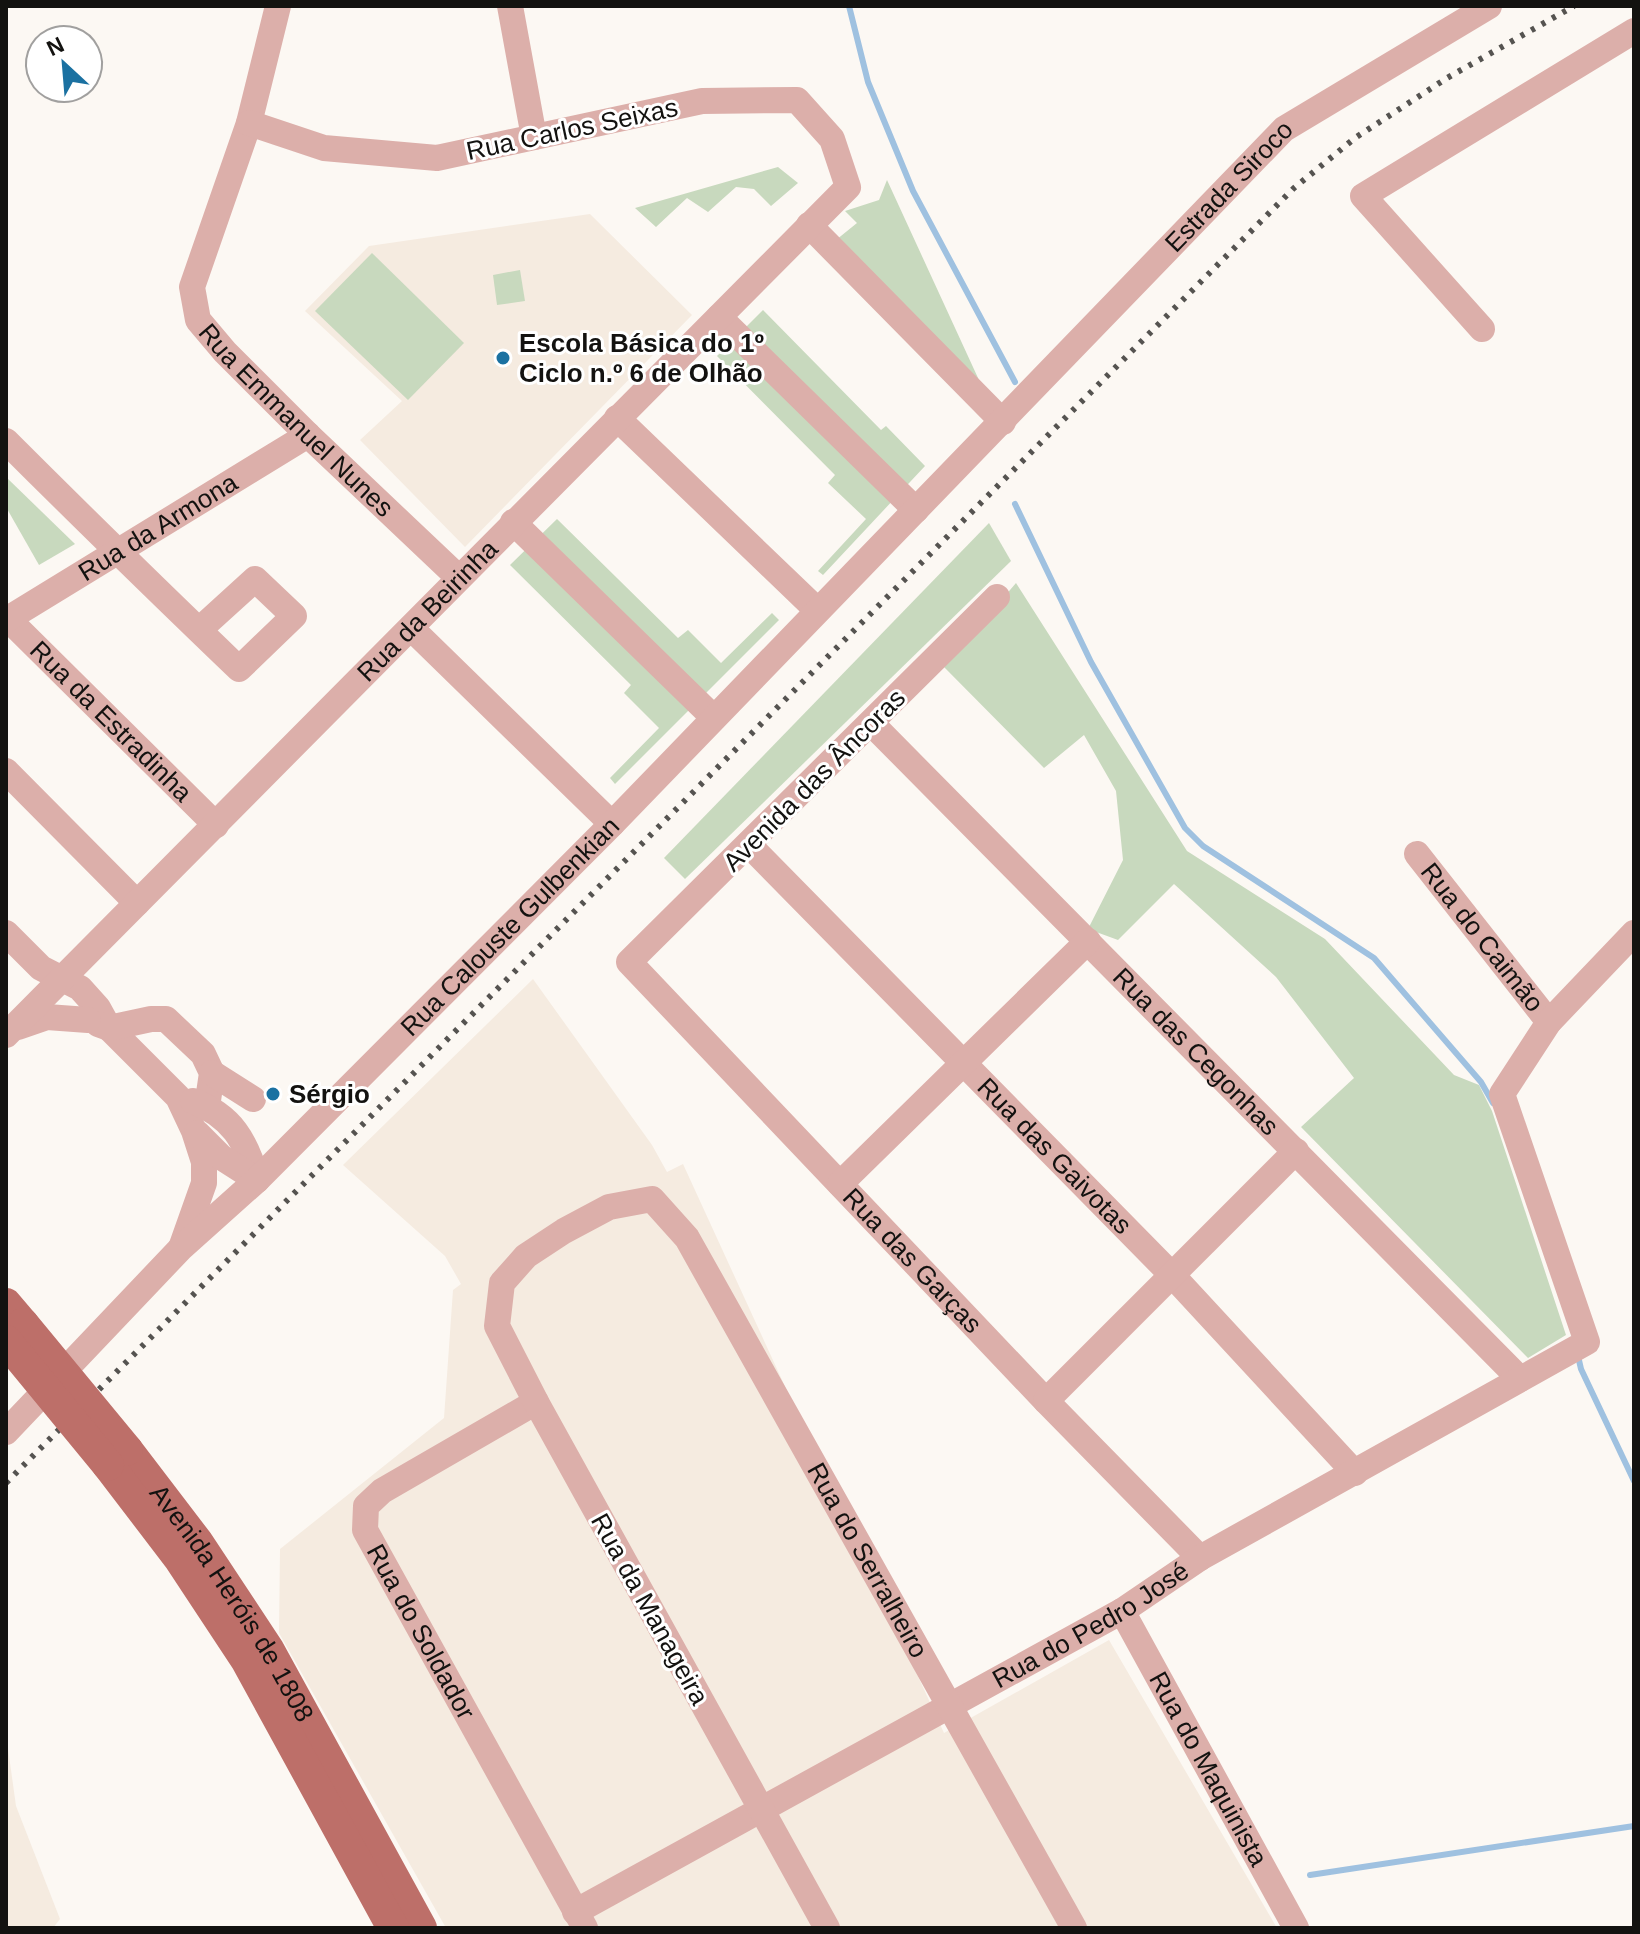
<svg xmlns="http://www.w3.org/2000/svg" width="1640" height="1934" font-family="Arial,sans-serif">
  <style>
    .built { fill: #f5ebe0 }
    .green { fill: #c8d9be }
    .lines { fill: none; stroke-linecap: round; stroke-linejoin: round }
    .stream { stroke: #9fc1e0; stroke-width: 6 }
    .minor { stroke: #dcafaa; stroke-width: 26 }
    .major { stroke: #bd6f69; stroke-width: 32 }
    .rail { stroke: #555350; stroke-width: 6; stroke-dasharray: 4 8; stroke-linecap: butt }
    .major-bridge { stroke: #bd6f69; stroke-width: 32 }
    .poi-dot { fill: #1b71a1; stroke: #fff; stroke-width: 3 }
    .labels { text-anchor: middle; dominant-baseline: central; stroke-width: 6; stroke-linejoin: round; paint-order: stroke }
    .street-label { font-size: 26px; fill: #131210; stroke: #fff }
    .poi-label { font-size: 26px; font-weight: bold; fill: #131210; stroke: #fff; text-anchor: start }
  </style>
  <rect width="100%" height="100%" fill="#fcf8f3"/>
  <g class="built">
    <polygon points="590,214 692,315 465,547 360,440 402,401 305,311 369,246"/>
    <polygon points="533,979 652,1145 667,1172 683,1164 944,1733 1109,1640 1277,1928 446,1928 279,1633 280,1549 444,1418 453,1290 461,1284 445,1256 343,1165"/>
    <polygon points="6,1734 16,1806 60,1919 53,1928 6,1928"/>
  </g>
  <g class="green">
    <polygon points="778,167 798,183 771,206 754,189 736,187 708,212 687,198 656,227 635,208"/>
    <polygon points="887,180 984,391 836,240 857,223 845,211 879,200"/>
    <polygon points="372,253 464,343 408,400 315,311"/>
    <polygon points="520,270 525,301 497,305 493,275"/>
    <polygon points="763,310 881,430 886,426 925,466 823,575 818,571 866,519 828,483 835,475 717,356"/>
    <polygon points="6,477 75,544 39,565 6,507"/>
    <polygon points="557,519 678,638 688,630 721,663 772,613 779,620 615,784 610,778 659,728 624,693 631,685 510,565"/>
    <polygon points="989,523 1011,561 685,879 664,858"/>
    <polygon points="1016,583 1187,851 1325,939 1454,1075 1479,1085 1492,1111 1566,1335 1528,1358 1301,1127 1354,1078 1276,977 1174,884 1118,940 1088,929 1123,860 1116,791 1084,735 1044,768 944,667"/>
  </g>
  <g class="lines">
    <g class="stream">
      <polyline points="849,6 868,82 913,191 1015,382"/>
      <polyline points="1015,504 1091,662 1185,828 1203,846 1374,958 1481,1082 1493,1103"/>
      <polyline points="1578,1356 1581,1369 1634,1481"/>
      <polyline points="1310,1875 1634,1826"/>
    </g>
    <g class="minor">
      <path id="s1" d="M278 6 249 123 192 287 198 320 225 352 308 435 459 578"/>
      <polyline points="510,6 534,137"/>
      <polyline points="809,225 1003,422"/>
      <polyline points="719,317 916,510"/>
      <polyline points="1482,329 1363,196 1634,31"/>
      <polyline points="617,418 817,610"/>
      <path d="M6 441C83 518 161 594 239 669L294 616 255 579 199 630"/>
      <polyline points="513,522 714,718"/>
      <path id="s2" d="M997 597 629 962 1046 1401 1200 1558"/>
      <path id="s3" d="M6 617 216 825"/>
      <path id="s4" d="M6 620 308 435"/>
      <polyline points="411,628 612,824"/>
      <path id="s5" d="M871 723 1520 1379"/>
      <polyline points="6,771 137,903"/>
      <path id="s6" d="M749 845 1172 1275 1355 1473"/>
      <path id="s7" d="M1417 854 1549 1022"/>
      <polyline points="6,933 41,968 80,988 98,1008 109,1028 178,1097 194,1131 204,1162 204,1183 182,1245"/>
      <polyline points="98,1024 109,1028 151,1019 166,1019 203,1054 212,1073 207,1107"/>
      <polyline points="18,1027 47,1017 88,1020"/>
      <path id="s8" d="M6 1035 848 187 832 139 797 100 702 101 437 158 324 148 249 123"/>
      <polyline points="212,1073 253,1099"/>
      <path d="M193 1101C232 1116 246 1141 257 1180"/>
      <polyline points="197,1133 221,1157 257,1180"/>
      <polyline points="840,1184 1088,941"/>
      <polyline points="1046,1401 1296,1151"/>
      <path id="s9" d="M536 1402 382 1491 366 1506 365 1530 585 1928"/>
      <path id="s10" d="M6 1432 181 1248 257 1180 612 824 1284 129 1489 6"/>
      <path id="s11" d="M1122 1611 1296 1928"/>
      <path id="s12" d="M575 1912 1122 1611 1200 1558 1587 1342 1502 1094 1549 1022 1634 933"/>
      <path id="s13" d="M827 1928 536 1402 497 1326 502 1283 526 1256 564 1231 609 1207 652 1199 687 1238 1074 1928"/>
    </g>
    <g class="major">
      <polyline points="6,1304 23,1324"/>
      <path id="s14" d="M127 1450 198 1543 268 1649 421 1928"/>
      <polyline points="108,1465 179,1558 247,1661 393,1928"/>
    </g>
    <polyline class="rail" points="6,1483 1294,188 1355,138 1447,78 1574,6"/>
    <g class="major-bridge">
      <polyline points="23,1324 127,1450"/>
      <polyline points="6,1341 108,1465"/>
    </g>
  </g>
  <g class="poi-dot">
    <circle cx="503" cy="358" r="8"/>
    <circle cx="273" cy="1094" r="8"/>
  </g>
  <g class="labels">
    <g class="street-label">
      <text transform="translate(572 129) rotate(-12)">Rua Carlos Seixas</text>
      <text stroke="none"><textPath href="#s10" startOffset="1746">Estrada Siroco</textPath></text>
      <text stroke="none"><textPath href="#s1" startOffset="468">Rua Emmanuel Nunes</textPath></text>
      <text stroke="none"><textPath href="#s4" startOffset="178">Rua da Armona</textPath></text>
      <text stroke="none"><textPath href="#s8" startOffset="598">Rua da Beirinha</textPath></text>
      <text stroke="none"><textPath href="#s3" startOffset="148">Rua da Estradinha</textPath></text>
      <text transform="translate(814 780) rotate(-45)">Avenida das Âncoras</text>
      <text stroke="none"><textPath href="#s10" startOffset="714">Rua Calouste Gulbenkian</textPath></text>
      <text stroke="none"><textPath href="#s7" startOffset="106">Rua do Caimão</textPath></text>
      <text stroke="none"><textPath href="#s5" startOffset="462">Rua das Cegonhas</textPath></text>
      <text stroke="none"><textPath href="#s6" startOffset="436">Rua das Gaivotas</textPath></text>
      <text stroke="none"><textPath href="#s2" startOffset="930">Rua das Garças</textPath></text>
      <text stroke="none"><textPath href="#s13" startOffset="1328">Rua do Serralheiro</textPath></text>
      <text stroke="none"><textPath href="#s14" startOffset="186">Avenida Heróis de 1808</textPath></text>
      <text transform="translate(650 1609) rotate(61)">Rua da Manageira</text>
      <text stroke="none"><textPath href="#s12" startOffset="590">Rua do Pedro José</textPath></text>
      <text stroke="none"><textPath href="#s9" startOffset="340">Rua do Soldador</textPath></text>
      <text stroke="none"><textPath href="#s11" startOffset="180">Rua do Maquinista</textPath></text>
    </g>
    <g class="poi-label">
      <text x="519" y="343">Escola Básica do 1º<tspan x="519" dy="30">Ciclo n.º 6 de Olhão</tspan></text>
      <text x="289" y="1094">Sérgio</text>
    </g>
  </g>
  <rect width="1640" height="1934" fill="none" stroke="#131210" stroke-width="16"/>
  <g transform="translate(64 64) rotate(334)"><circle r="38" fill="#ffffff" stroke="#a1a09f" stroke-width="2"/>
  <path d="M0-6L14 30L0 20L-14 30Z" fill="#1b71a1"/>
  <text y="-12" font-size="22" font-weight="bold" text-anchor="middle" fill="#131210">N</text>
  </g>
</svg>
